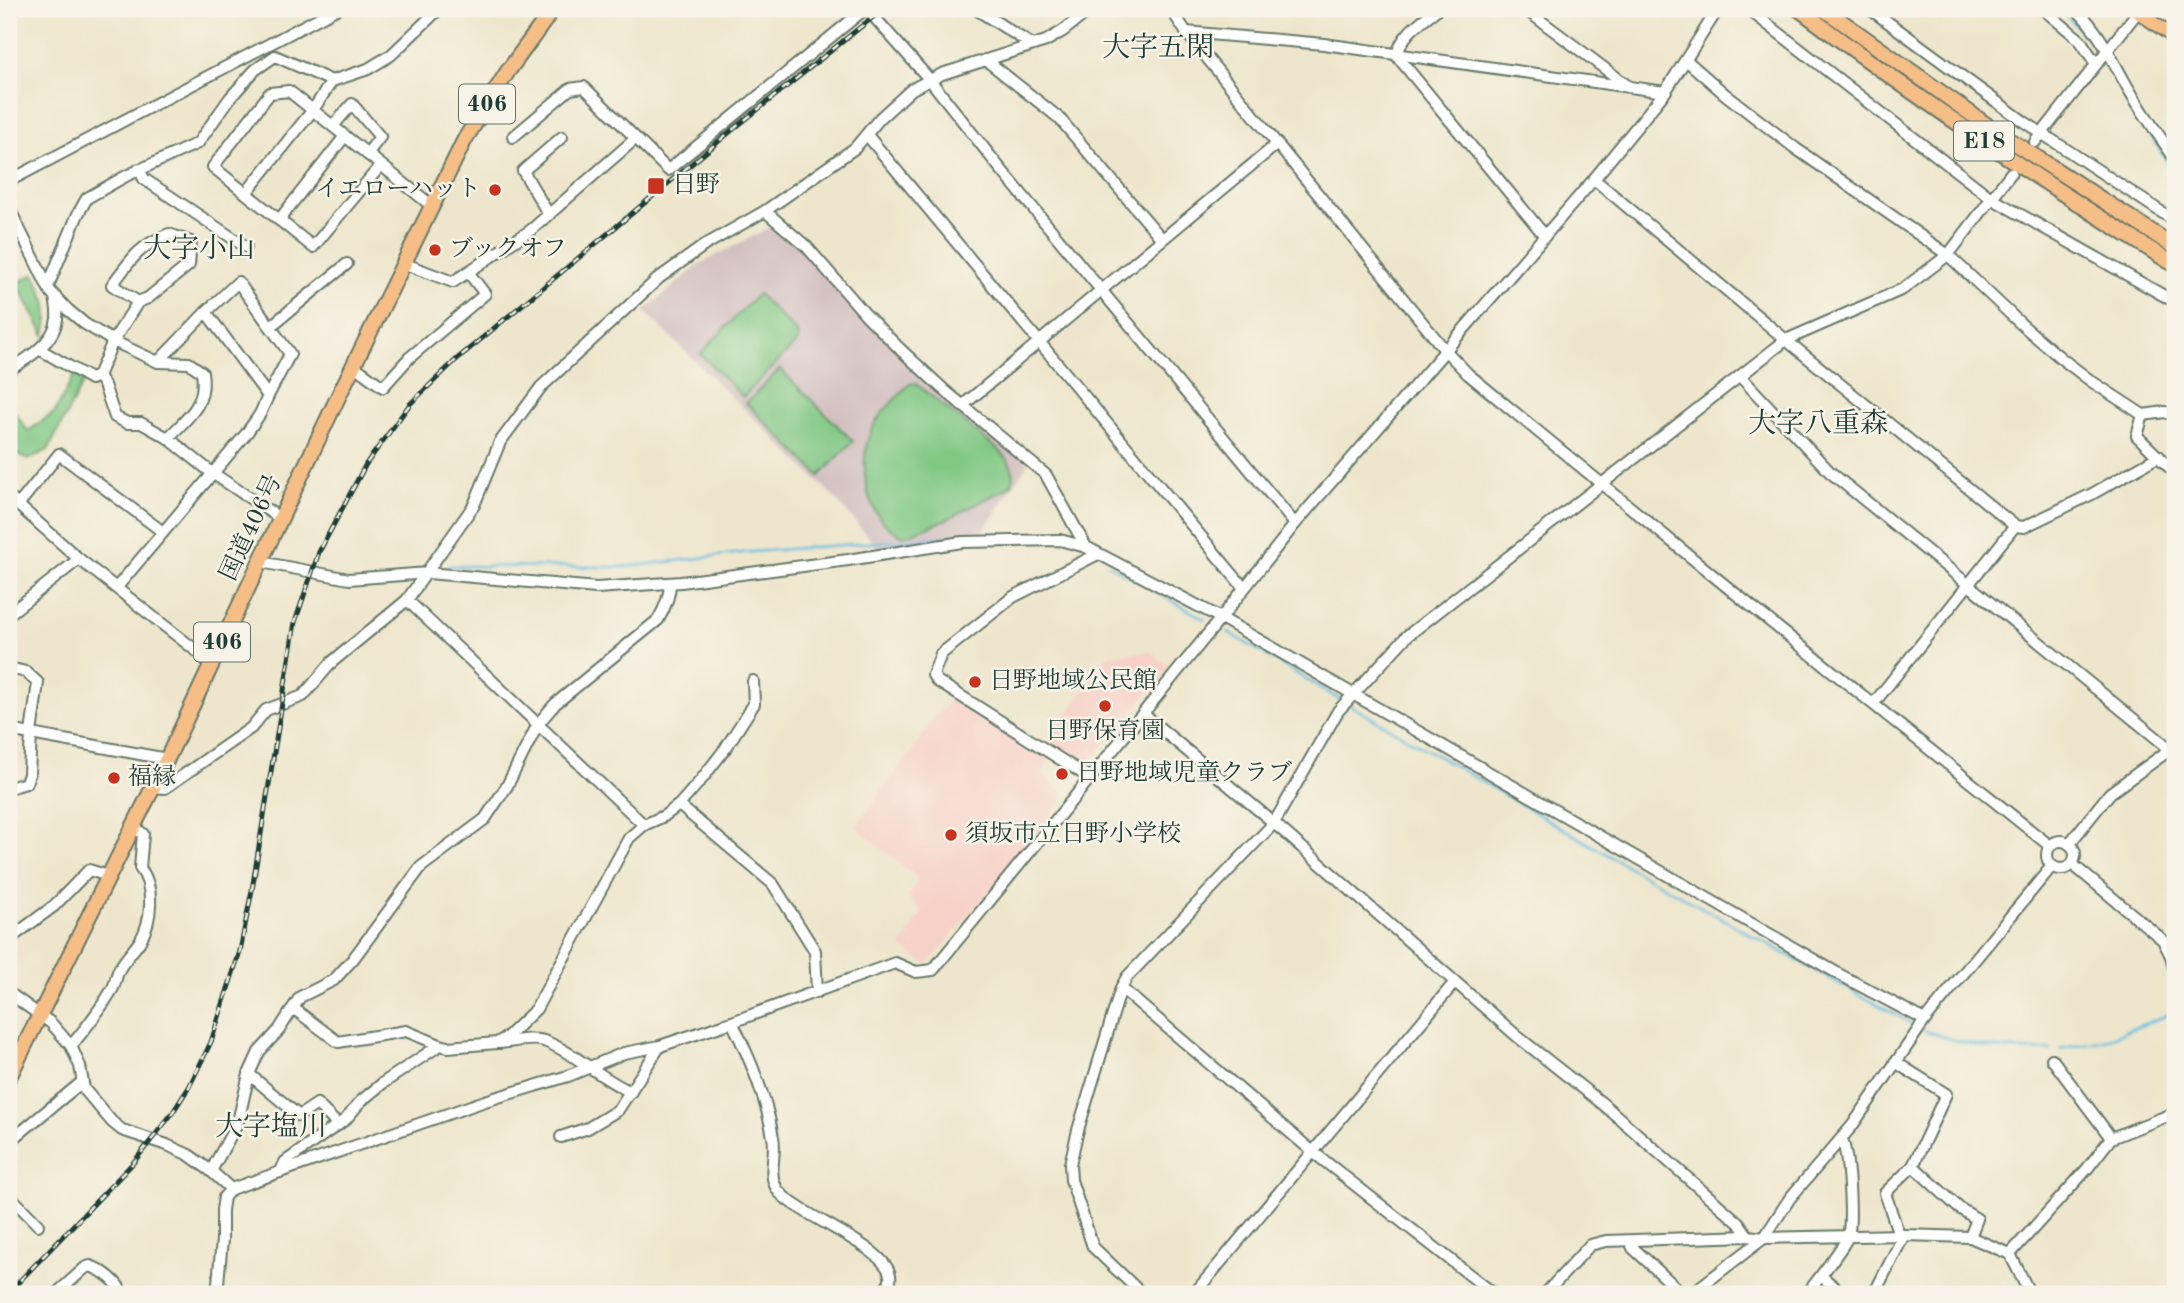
<svg xmlns="http://www.w3.org/2000/svg" width="2184" height="1303" font-family="'Old Standard TT','Noto Serif JP',serif">
  <style>
    .built { fill: #f7d1c8 }
    .industrial { fill: #d2bfc0 }
    .green { fill: #81c884; stroke: #50825c; stroke-width: 2 }
    .lines { fill: none; stroke-linecap: round; stroke-linejoin: round }
    .stream { stroke: #63bce0; stroke-width: 2.5 }
    .minor-casing { stroke: #677869; stroke-width: 14 }
    .major-casing { stroke: #677869; stroke-width: 16 }
    .highway-casing { stroke: #677869; stroke-width: 18 }
    .minor { stroke: #fff; stroke-width: 10 }
    .major { stroke: #f6be87; stroke-width: 12 }
    .highway { stroke: #f6be87; stroke-width: 14 }
    .rail-casing { stroke: #1f3d34; stroke-width: 5 }
    .rail { stroke: #f7f3e8; stroke-width: 2.5; stroke-dasharray: 8; stroke-linecap: butt }
    .poi-dot { fill: #c8321e; stroke: #f7f3e8; stroke-width: 2.5 }
    .labels { text-anchor: middle; dominant-baseline: central; stroke-width: 5; stroke-linejoin: round; paint-order: stroke }
    .shield { fill: #f7f3e8; stroke: #60746a; stroke-width: 2 }
    .shield-label { font-size: 23px; font-weight: bold; fill: #1f3d34 }
    .poi-label { font-size: 24px; fill: #1f3d34; stroke: #f7f3e8; text-anchor: start }
    .street-label { font-size: 24px; fill: #1f3d34; stroke: #f7f3e8 }
    .quarter-label { font-size: 28px; fill: #1f3d34; stroke: #f7f3e8 }
  </style>
  <rect width="100%" height="100%" fill="#f7f3e8"/>
  <filter id="ink" filterUnits="userSpaceOnUse"><feTurbulence type="fractalNoise" baseFrequency=".0143" numOctaves="2"/><feDisplacementMap in="SourceGraphic" scale="14" xChannelSelector="R" yChannelSelector="G"/><feConvolveMatrix kernelMatrix="1 2 1 2 8 2 1 2 1" color-interpolation-filters="sRGB"/></filter>
  <filter id="wash" filterUnits="userSpaceOnUse"><feTurbulence type="fractalNoise" baseFrequency=".00686" numOctaves="4" result="noise"/><feDisplacementMap in="SourceGraphic" scale="28" xChannelSelector="R" yChannelSelector="G"/><feGaussianBlur stdDeviation="1.57" result="paint"/><feColorMatrix in="noise" values="0 0 0 0 0 0 0 0 0 0 0 0 0 0 0 0 0 1.4 0 .05"/><feComposite in="paint" operator="in"/></filter>
  <g filter="url(#wash)">
    <rect width="100%" height="100%" fill="#eee6cc"/>
    <g class="built">
      <polygon points="1151,651 1169,667 1084,769 1046,745 1108,655"/>
      <polygon points="950,699 1050,758 1042,774 1065,795 1029,843 927,965 901,947 922,912 908,897 918,879 856,827"/>
    </g>
    <polygon class="industrial" points="774,225 826,269 873,328 1028,463 980,536 882,553 834,497 644,311 700,264"/>
    <g class="green">
      <path d="M34 274C46 298 52 309 45 336L17 283Z"/>
      <polygon points="758,294 797,333 798,341 743,397 700,354"/>
      <polygon points="780,369 853,441 820,476 746,403"/>
      <polygon points="76,372 86,377 48,450 28,460 9,450 9,407 10,406 28,431 55,412"/>
      <path d="M915 383 1001 452C1010 462 1016 470 1012 484L1004 490 941 522 904 536C865 523 857 465 871 431 878 414 897 398 909 384Z"/>
    </g>
    <g class="lines">
      <g class="stream">
        <polyline points="2059,9 2093,42 2099,53"/>
        <polyline points="2103,59 2175,175"/>
        <polyline points="1108,564 1204,619"/>
        <polyline points="448,566 624,567 751,552 982,534 1024,536"/>
        <polyline points="1228,632 1342,701"/>
        <polyline points="1348,704 1636,871 1918,1027"/>
        <path d="M1924 1030C1965 1046 2008 1052 2051 1050"/>
        <polyline points="2060,1049 2104,1040 2175,1012"/>
      </g>
    </g>
  </g>
  <g filter="url(#ink)">
    <g class="lines">
      <g class="minor-casing">
        <g id="minor">
          <polyline points="867,9 930,80 999,167 1295,524"/>
          <polyline points="976,9 1032,45"/>
          <polyline points="1171,9 1186,32 1444,349 1468,374 1726,586 2050,846"/>
          <path d="M1437 9C1421 22 1401 34 1397 56L1545 236"/>
          <polyline points="1525,9 1628,86"/>
          <polyline points="1748,9 1991,198 2175,302"/>
          <polyline points="1870,9 2023,121 2175,221"/>
          <polyline points="2043,9 2080,40 2096,64"/>
          <path d="M2076 9C2100 32 2111 58 2127 86 2141 111 2159 135 2175 159"/>
          <polyline points="1186,32 1324,44 1665,92"/>
          <polyline points="986,60 1059,118 1162,239"/>
          <polyline points="1686,60 1726,95 1795,148 1948,255 2021,324 2062,359 2091,381 2143,415 2137,436 2175,473"/>
          <polyline points="332,81 368,69 391,55 439,9"/>
          <polyline points="333,126 352,104 380,137 367,154"/>
          <polyline points="867,135 1244,588"/>
          <polyline points="513,137 570,89 584,87 668,170 865,9"/>
          <polyline points="2035,142 2140,9"/>
          <path d="M381 165 313 247 213 167 270 93 289 91C337 130 385 168 432 206"/>
          <polyline points="139,169 144,179 246,247"/>
          <polyline points="1594,179 1786,340 2015,526 2024,527 2092,494 2159,456"/>
          <polyline points="9,181 336,9"/>
          <path d="M9 208 50 291 68 310 85 324 113 341 158 362 189 363 202 372C207 405 189 416 168 438L211 472 281 519"/>
          <polyline points="765,211 807,247 866,315 901,350 943,389 1046,475 1086,547"/>
          <polyline points="549,215 523,171 562,137"/>
          <polyline points="279,220 345,136"/>
          <polyline points="405,264 453,282 531,230 635,139"/>
          <polyline points="48,286 78,214 87,198 126,176 198,143 230,98 255,70 275,56 332,81 313,110 246,193"/>
          <polyline points="206,312 238,282 290,354 268,396"/>
          <polyline points="271,326 347,264"/>
          <polyline points="39,349 91,379 98,376"/>
          <polyline points="354,366 383,387 409,358 485,294 468,272"/>
          <path d="M9 370C27 359 54 343 57 319 58 312 56 303 55 297"/>
          <path d="M98 376 113 341 138 302 148 298 189 265 191 242 169 234C139 245 130 261 112 285L138 302"/>
          <polyline points="98,376 104,385 115,417 127,423 141,423 168,438"/>
          <polyline points="1740,376 1830,472 2175,753"/>
          <polyline points="962,406 1277,144"/>
          <polyline points="2143,415 2165,412 2175,416"/>
          <polyline points="9,497 79,559 212,663"/>
          <polyline points="19,504 59,454 163,532"/>
          <polyline points="261,562 349,579 428,573 597,588 681,582 848,560 962,542 1060,540 1086,547 1221,618 1844,977 1925,1020"/>
          <polyline points="117,587 246,434 260,414 268,396 206,312 158,362"/>
          <polyline points="407,600 644,825"/>
          <polyline points="9,614 79,559"/>
          <polyline points="9,668 26,672 38,683 31,733 29,774 26,783 9,788"/>
          <polyline points="1874,703 2015,526"/>
          <polyline points="1143,714 1274,823 1518,1037 1603,1104 1739,1223 1748,1236"/>
          <polyline points="9,730 167,759"/>
          <polyline points="1090,778 937,681 933,675 941,654 1013,597 1098,554"/>
          <polyline points="153,787 165,788 251,728 266,710 303,696 332,662 407,600 474,505 500,442 541,387 659,278 705,245 765,211 855,148 880,118 912,89 942,74 1046,41 1063,31 1091,9"/>
          <polyline points="679,805 773,884 815,951 817,992"/>
          <circle cx="2061" cy="855" r="14"/>
          <polyline points="2069,844 2110,793 2175,746"/>
          <polyline points="2072,864 2163,940 2171,956 2175,973"/>
          <polyline points="9,935 12,937 54,906 89,870 108,876"/>
          <polyline points="1121,988 1313,1152 1494,1294"/>
          <polyline points="9,993 51,1023 71,1046 80,1066 84,1089 112,1122 122,1130 167,1145 189,1155 211,1171 231,1189"/>
          <polyline points="293,1008 338,1042 406,1031 440,1045"/>
          <path d="M732 1022C750 1058 766 1096 773 1137 777 1154 767 1173 777 1189 792 1214 897 1249 890 1281 889 1285 884 1290 881 1294"/>
          <path d="M500 1043C512 1042 532 1037 544 1041 574 1052 601 1079 631 1092"/>
          <path d="M71 1046C86 1028 101 1009 113 988 116 982 116 974 120 968 126 958 134 950 140 941 152 921 155 887 140 868L143 834 133 826"/>
          <polyline points="2052,1059 2111,1138"/>
          <polyline points="1895,1062 1946,1094 1913,1166 1959,1208 1977,1219 1970,1237"/>
          <polyline points="249,1074 299,1116 317,1104 338,1125"/>
          <polyline points="561,1137 588,1128 618,1110 660,1046"/>
          <polyline points="9,1142 82,1082"/>
          <path d="M211 1171 238 1122 249 1074 259 1052 279 1030 300 997 334 980 353 959 421 867 485 819 507 786 538 724 555 704 658 620C665 608 670 597 670 583"/>
          <polyline points="281,1171 285,1162 346,1119 361,1101 383,1083 440,1045 448,1047 497,1043 507,1037 536,1009 629,838 644,825 664,816 679,805 701,780 725,749 754,704 753,681"/>
          <polyline points="9,1195 38,1225"/>
          <polyline points="1899,1235 1885,1193 1913,1166"/>
          <polyline points="1630,1241 1633,1248 1683,1294"/>
          <polyline points="2010,1254 2087,1169 2111,1138 2175,1113"/>
          <polyline points="1821,1276 1843,1294"/>
          <path d="M56 1294 85 1268 90 1266C102 1270 119 1282 122 1294"/>
          <polyline points="217,1294 222,1240 222,1210 224,1197 231,1189 485,1101 568,1076 624,1053 660,1046 732,1022 895,963 916,972 933,970 1221,618 1295,524 1594,179 1665,92 1718,9"/>
          <polyline points="1142,1294 1093,1247 1071,1180 1070,1164 1078,1130 1121,988 1127,977 1274,823 1338,711 1407,636 1786,340 1903,289 1948,255 2011,173"/>
          <polyline points="1194,1294 1455,982"/>
          <polyline points="1545,1294 1590,1245 1606,1241 1748,1236 1764,1238 1904,1235 1970,1237 2010,1254 2030,1294"/>
          <polyline points="1691,1294 1764,1238 1790,1198 1852,1126 1925,1020 2052,866"/>
          <path d="M1807 1294C1815 1283 1844 1247 1848 1236 1852 1222 1849 1150 1841 1139"/>
          <polyline points="1874,1294 1904,1235"/>
        </g>
      </g>
      <g class="major-casing">
        <polyline id="major" points="2134,9 2175,38"/>
      </g>
      <g class="highway-casing">
        <g id="highway">
          <path d="M1799 9C1920 101 2047 185 2175 265"/>
          <polyline points="1824,9 1988,126 2175,247"/>
          <polyline points="9,1077 167,759 339,395 465,139 508,71 553,9"/>
        </g>
      </g>
      <use href="#minor" class="minor"/>
      <use href="#major" class="major"/>
      <use href="#highway" class="highway"/>
      <g class="rail-casing">
        <polyline id="rail" points="9,1292 133,1163 171,1115 189,1087 211,1042 240,951 252,890 295,622 319,552 366,464 410,404 457,359 731,131 883,9"/>
      </g>
      <use href="#rail" class="rail"/>
    </g>
  </g>
  <g class="poi-dot">
    <rect x="647" y="177" width="18" height="18" rx="3.5"/>
    <circle cx="495" cy="190" r="7"/>
    <circle cx="435" cy="250" r="7"/>
    <circle cx="975" cy="682" r="7"/>
    <circle cx="1105" cy="706" r="7"/>
    <circle cx="1062" cy="774" r="7"/>
    <circle cx="114" cy="778" r="7"/>
    <circle cx="951" cy="835" r="7"/>
  </g>
  <g class="labels">
    <g class="shield">
      <rect x="459" y="84.5" width="56" height="39" rx="5"/>
      <rect x="1954" y="121.5" width="60" height="39" rx="5"/>
      <rect x="194" y="622.5" width="56" height="39" rx="5"/>
    </g>
    <g class="shield-label">
      <text x="487" y="104">406</text>
      <text x="1984" y="141">E18</text>
      <text x="222" y="642">406</text>
    </g>
    <g class="poi-label">
      <text x="672" y="186">日野</text>
      <text x="481" y="190" text-anchor="end">イエローハット</text>
      <text x="449" y="250">ブックオフ</text>
      <text x="989" y="682">日野地域公民館</text>
      <text x="1105" y="732" text-anchor="middle">日野保育園</text>
      <text x="1076" y="774">日野地域児童クラブ</text>
      <text x="128" y="778">福縁</text>
      <text x="965" y="835">須坂市立日野小学校</text>
    </g>
    <g class="street-label">
      <text transform="translate(252 528) rotate(-65)">国道406号</text>
    </g>
    <g class="quarter-label">
      <text x="1158" y="49">大字五閑</text>
      <text x="199" y="250">大字小山</text>
      <text x="1818" y="425">大字八重森</text>
      <text x="271" y="1128">大字塩川</text>
    </g>
  </g>
  <rect width="2184" height="1303" fill="none" stroke="#f7f3e8" stroke-width="35"/>
</svg>
